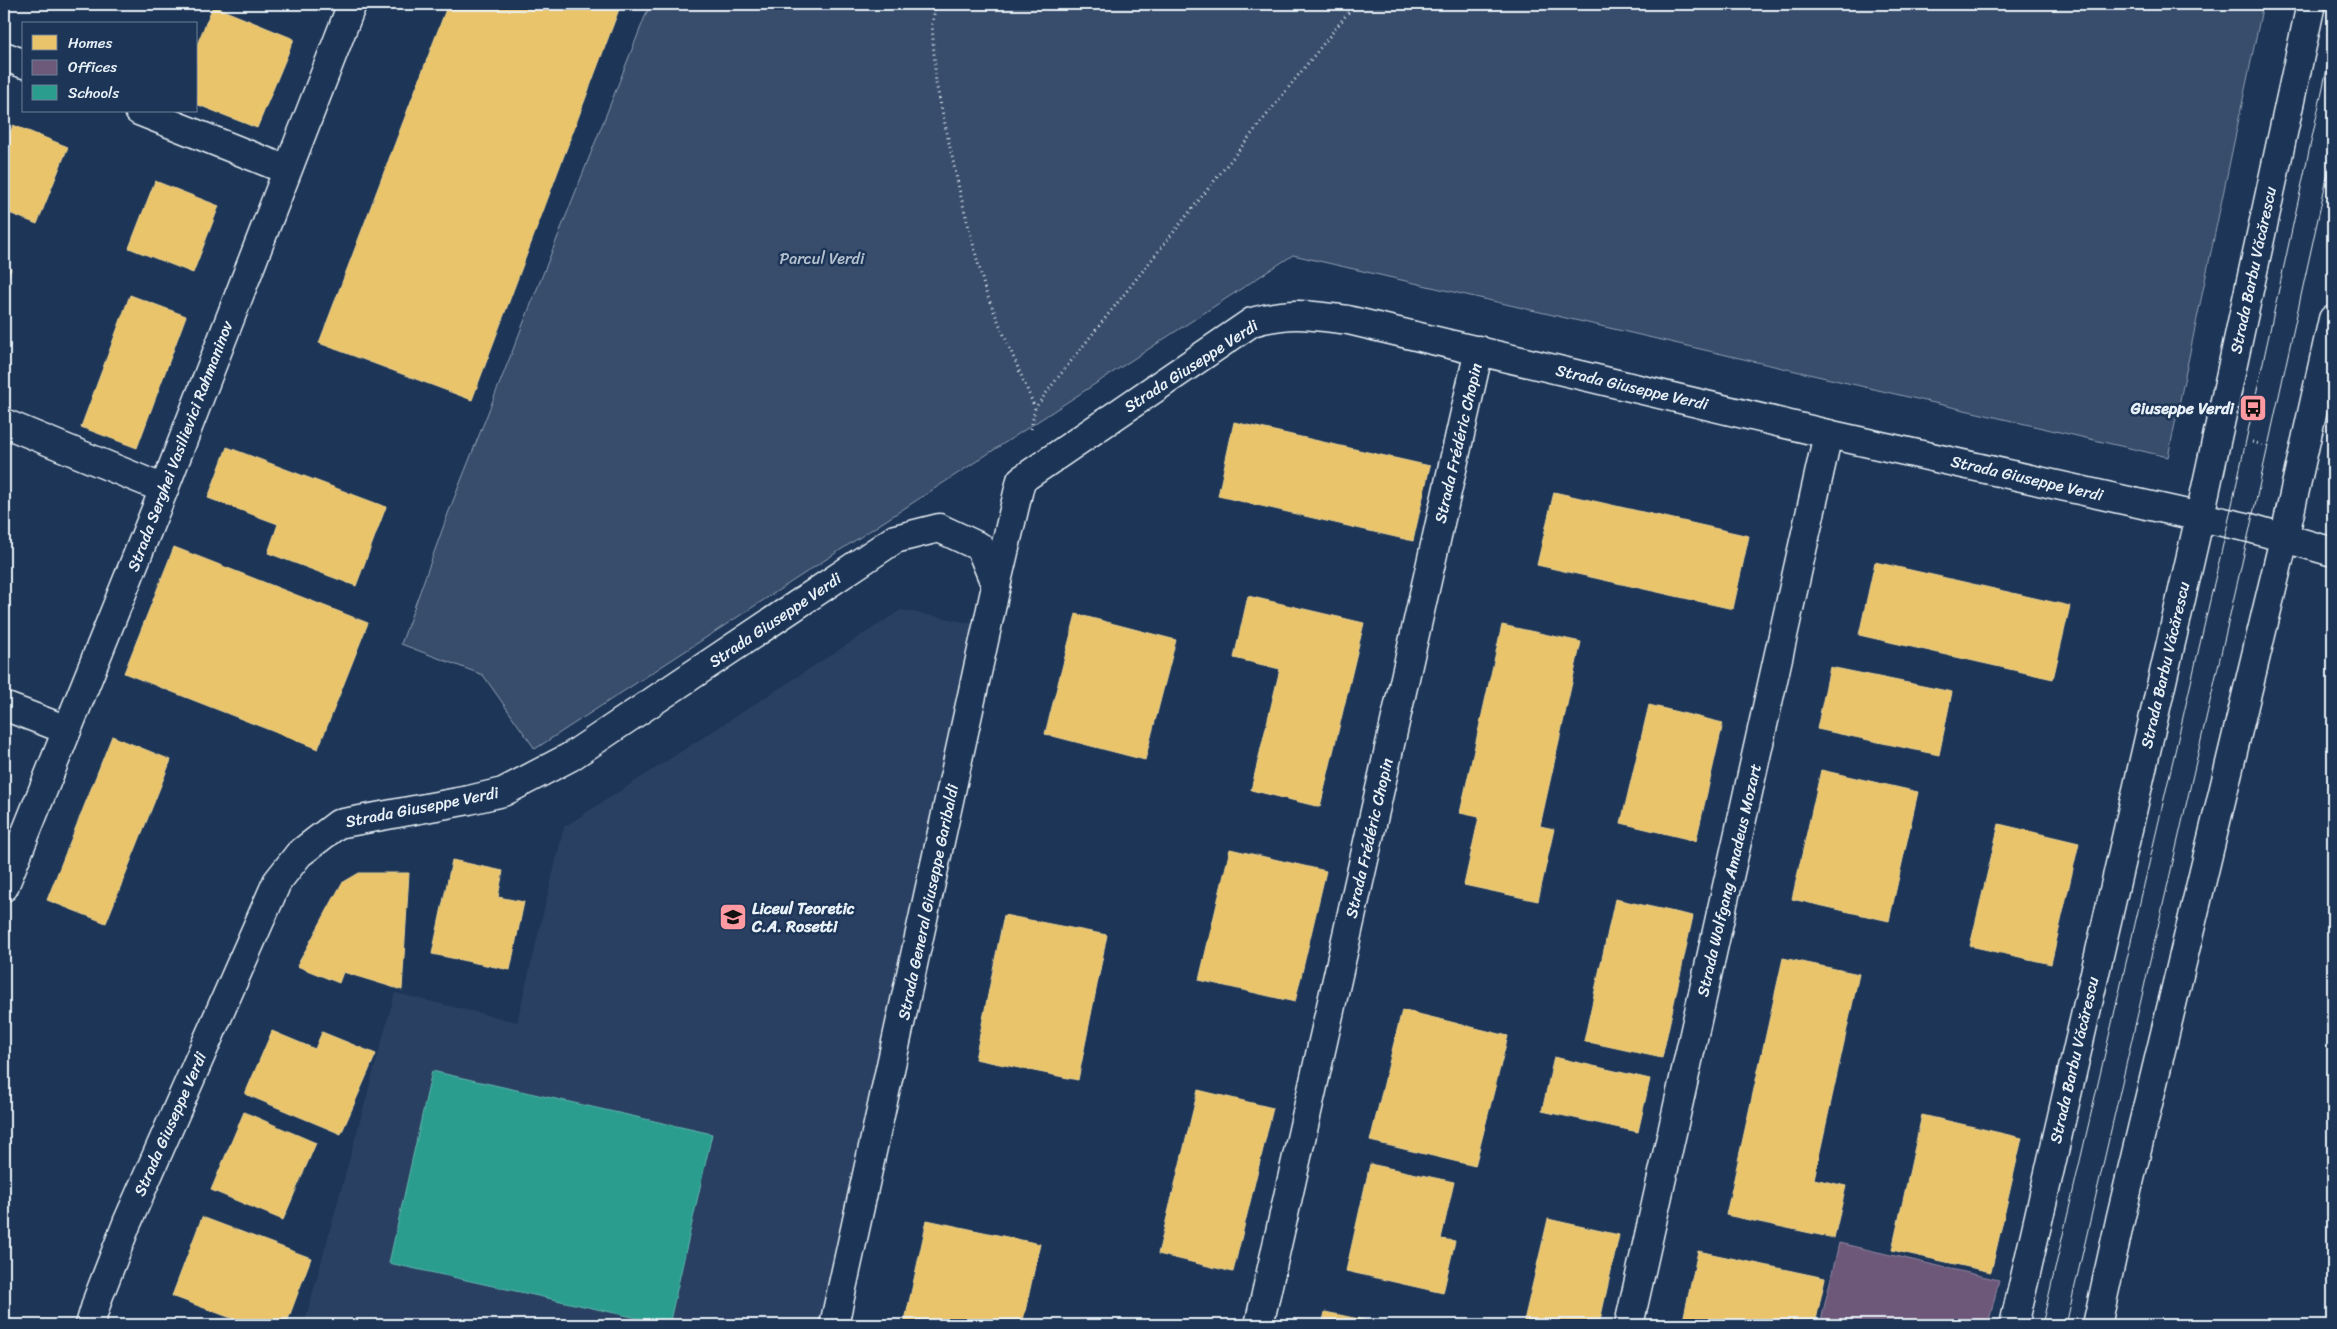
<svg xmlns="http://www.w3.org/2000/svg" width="2337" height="1329" font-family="Sriracha,sans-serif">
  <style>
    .built { fill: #2a4162 }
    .green { fill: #374d6c; stroke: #909fb2 }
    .homes { fill: #e9c46a; stroke: #e9d295 }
    .offices { fill: #6d597a; stroke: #9287a0 }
    .schools { fill: #2a9d8f; stroke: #63b6ae }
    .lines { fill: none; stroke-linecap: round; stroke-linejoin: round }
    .minor-casing { stroke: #e8f1f8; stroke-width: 31 }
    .primary-casing { stroke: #e8f1f8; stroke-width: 31 }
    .path { stroke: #e8f1f8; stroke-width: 3; stroke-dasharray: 1 4; stroke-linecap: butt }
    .minor { stroke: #1d3557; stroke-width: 28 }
    .primary { stroke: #1d3557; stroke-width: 28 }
    .tram { stroke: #e8f1f8; stroke-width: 1 }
    .labels { text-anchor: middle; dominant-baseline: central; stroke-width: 5; stroke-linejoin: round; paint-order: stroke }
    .park-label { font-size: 16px; fill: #b3c0ce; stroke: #1d3557 }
    .street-label { font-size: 16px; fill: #e8f1f8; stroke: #1d3557 }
    .poi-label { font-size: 16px; font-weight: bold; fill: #e8f1f8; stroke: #1d3557; text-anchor: end }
  </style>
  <rect width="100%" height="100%" fill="#1d3557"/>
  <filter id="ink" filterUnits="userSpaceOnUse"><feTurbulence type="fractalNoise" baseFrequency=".02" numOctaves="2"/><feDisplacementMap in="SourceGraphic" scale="10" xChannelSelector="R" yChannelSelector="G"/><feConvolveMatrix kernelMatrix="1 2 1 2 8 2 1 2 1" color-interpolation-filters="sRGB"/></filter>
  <g filter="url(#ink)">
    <polygon class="built" points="901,610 987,626 834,1325 304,1325 395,993 517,1022 564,827"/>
    <polygon class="green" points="650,4 2263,4 2168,457 1293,255 535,749 483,675 401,644 449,511"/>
    <g class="homes">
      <polygon points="448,4 621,4 472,400 319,343"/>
      <polygon points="213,6 294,39 257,128 196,104 196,47"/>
      <polygon points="13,125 68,147 37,224 4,211 4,150"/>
      <polygon points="155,181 219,206 193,273 129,248"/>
      <polygon points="4,266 11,269 4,287"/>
      <polygon points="130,295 186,316 137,448 81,427"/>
      <polygon points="1234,422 1430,466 1413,541 1218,496"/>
      <polygon points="227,447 386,507 356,586 268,553 278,524 208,498"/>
      <polygon points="1554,492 1749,536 1733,609 1537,565"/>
      <polygon points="174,547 368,623 318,749 124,673"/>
      <polygon points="1875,562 2070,606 2053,679 1859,635"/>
      <polygon points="1248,596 1364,623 1320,807 1251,790 1280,669 1234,658"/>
      <polygon points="1076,614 1176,640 1145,760 1045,734"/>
      <polygon points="1502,625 1581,642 1540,826 1554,829 1538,901 1464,885 1479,817 1460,813"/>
      <polygon points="1830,667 1952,692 1939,755 1817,729"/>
      <polygon points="1649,705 1723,723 1696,841 1621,823"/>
      <polygon points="112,736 171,760 106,923 47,900"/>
      <polygon points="1821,770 1918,792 1889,921 1792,899"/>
      <polygon points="1999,824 2079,843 2051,964 1970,946"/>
      <polygon points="1230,849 1326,871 1295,1002 1199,980"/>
      <polygon points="452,860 503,871 498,897 524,902 510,970 432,954"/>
      <polygon points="359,873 409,873 402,990 343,972 339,983 297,966 342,883"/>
      <polygon points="1615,899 1693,916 1662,1058 1584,1041"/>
      <polygon points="1004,915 1107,935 1078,1080 975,1059"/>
      <polygon points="1783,958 1859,974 1814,1179 1846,1186 1834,1238 1726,1215"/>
      <polygon points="1402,1010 1508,1036 1475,1166 1370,1141"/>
      <polygon points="272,1031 315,1049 322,1032 376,1054 341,1134 245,1094"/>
      <polygon points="1554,1057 1650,1079 1638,1132 1542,1111"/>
      <polygon points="1198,1090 1273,1108 1233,1272 1158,1254"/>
      <polygon points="244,1112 316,1143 283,1220 211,1190"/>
      <polygon points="1922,1115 2022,1138 1991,1272 1892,1250"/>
      <polygon points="1370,1164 1454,1182 1441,1239 1455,1241 1443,1293 1346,1271"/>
      <polygon points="202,1217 311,1258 286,1325 250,1325 172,1296"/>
      <polygon points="1548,1219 1619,1235 1599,1325 1523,1325"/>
      <polygon points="927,1220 1040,1244 1022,1325 904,1325"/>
      <polygon points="1698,1251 1825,1278 1815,1325 1682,1325"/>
      <polygon points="1325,1312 1388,1325 1322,1325"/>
    </g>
    <polygon class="offices" points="1839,1243 1999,1280 1988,1325 1820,1325"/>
    <polygon class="schools" points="432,1071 712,1134 669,1325 389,1263"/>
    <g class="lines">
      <g class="minor-casing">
        <g id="minor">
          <polyline points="4,56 24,64"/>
          <polyline points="139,111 287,170"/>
          <polyline points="4,423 164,489"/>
          <polyline points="4,706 67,730"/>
          <polyline points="4,887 164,489 352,4"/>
          <polyline points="90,1325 98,1298 127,1223 277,882 299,854 338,824 469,800 503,792 570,757 895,539 939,528 980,547 996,586"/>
          <path d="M834 1325 996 586 1021 480 1252 322C1291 311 1309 315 1348 320L1828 434 2250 528 2333 552"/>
          <polyline points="1259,1325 1479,350"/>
          <polyline points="1629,1325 1828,434"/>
        </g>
      </g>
      <g class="primary-casing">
        <g id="primary">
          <polyline points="2014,1325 2198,525 2311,4"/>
          <polyline points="2097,1325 2121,1216 2284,539 2333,319"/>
        </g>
      </g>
      <g class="path">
        <polyline points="936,4 932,24 936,83 960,193 985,290 1035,408"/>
        <polyline points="1031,429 1035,408 1056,380 1355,4"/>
        <polyline points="2252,442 2268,446"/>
      </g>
      <use href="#minor" class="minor"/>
      <use href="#primary" class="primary"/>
      <g class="tram">
        <polyline points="2042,1325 2228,523 2333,41"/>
        <polyline points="2066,1325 2250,528 2333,150"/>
      </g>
    </g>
  </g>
  <defs>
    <g id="bus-square" transform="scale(1.4375)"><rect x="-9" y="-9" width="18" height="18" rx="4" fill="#ff9aa2" stroke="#1d3557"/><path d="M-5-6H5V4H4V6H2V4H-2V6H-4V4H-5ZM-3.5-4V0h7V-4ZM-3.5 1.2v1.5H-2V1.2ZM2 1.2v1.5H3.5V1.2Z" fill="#111"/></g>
    <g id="school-square" transform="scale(1.4375)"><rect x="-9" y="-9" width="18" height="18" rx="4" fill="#ff9aa2" stroke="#1d3557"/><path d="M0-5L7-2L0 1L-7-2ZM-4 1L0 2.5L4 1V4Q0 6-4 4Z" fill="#111"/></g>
  </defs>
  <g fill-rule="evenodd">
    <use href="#bus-square" x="2253" y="408"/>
    <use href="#school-square" x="733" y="917"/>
  </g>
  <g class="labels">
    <g class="park-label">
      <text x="822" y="258">Parcul Verdi</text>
    </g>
    <g class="street-label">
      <text transform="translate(2253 270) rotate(-78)">Strada Barbu Văcărescu</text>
      <text transform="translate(1191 366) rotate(-33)">Strada Giuseppe Verdi</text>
      <text transform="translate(1632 387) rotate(13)">Strada Giuseppe Verdi</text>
      <text transform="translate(1458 443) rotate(-77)">Strada Frédéric Chopin</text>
      <text transform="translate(180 446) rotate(-69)">Strada Serghei Vasilievici Rahmaninov</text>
      <text transform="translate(2027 478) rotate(13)">Strada Giuseppe Verdi</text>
      <text transform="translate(775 620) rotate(-34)">Strada Giuseppe Verdi</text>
      <text transform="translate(2165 665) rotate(-77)">Strada Barbu Văcărescu</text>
      <text transform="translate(422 807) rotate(-11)">Strada Giuseppe Verdi</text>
      <text transform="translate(1369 838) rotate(-77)">Strada Frédéric Chopin</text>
      <text transform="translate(1729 880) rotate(-77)">Strada Wolfgang Amadeus Mozart</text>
      <text transform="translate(928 902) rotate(-78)">Strada General Giuseppe Garibaldi</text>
      <text transform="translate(2074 1060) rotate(-77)">Strada Barbu Văcărescu</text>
      <text transform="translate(170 1124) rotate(-66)">Strada Giuseppe Verdi</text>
    </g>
    <g class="poi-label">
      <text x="2234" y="408">Giuseppe Verdi</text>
      <text x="752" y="908" text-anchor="start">Liceul Teoretic<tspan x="752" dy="18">C.A. Rosetti</tspan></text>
    </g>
  </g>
  <rect width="2337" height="1329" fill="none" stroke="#1d3557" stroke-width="20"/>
  <rect x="10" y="10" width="2317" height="1309" fill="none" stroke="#e8f1f8" stroke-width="2" filter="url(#ink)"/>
  <rect x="22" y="22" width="175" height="90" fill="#1d3557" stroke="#6e8097"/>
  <rect x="32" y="35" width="25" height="15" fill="#e9c46a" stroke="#6e8097"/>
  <text x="68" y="48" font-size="15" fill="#e8f1f8">Homes</text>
  <rect x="32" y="60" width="25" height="15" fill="#6d597a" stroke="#6e8097"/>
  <text x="68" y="72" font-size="15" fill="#e8f1f8">Offices</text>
  <rect x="32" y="85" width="25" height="15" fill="#2a9d8f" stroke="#6e8097"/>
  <text x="68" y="98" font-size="15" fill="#e8f1f8">Schools</text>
</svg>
